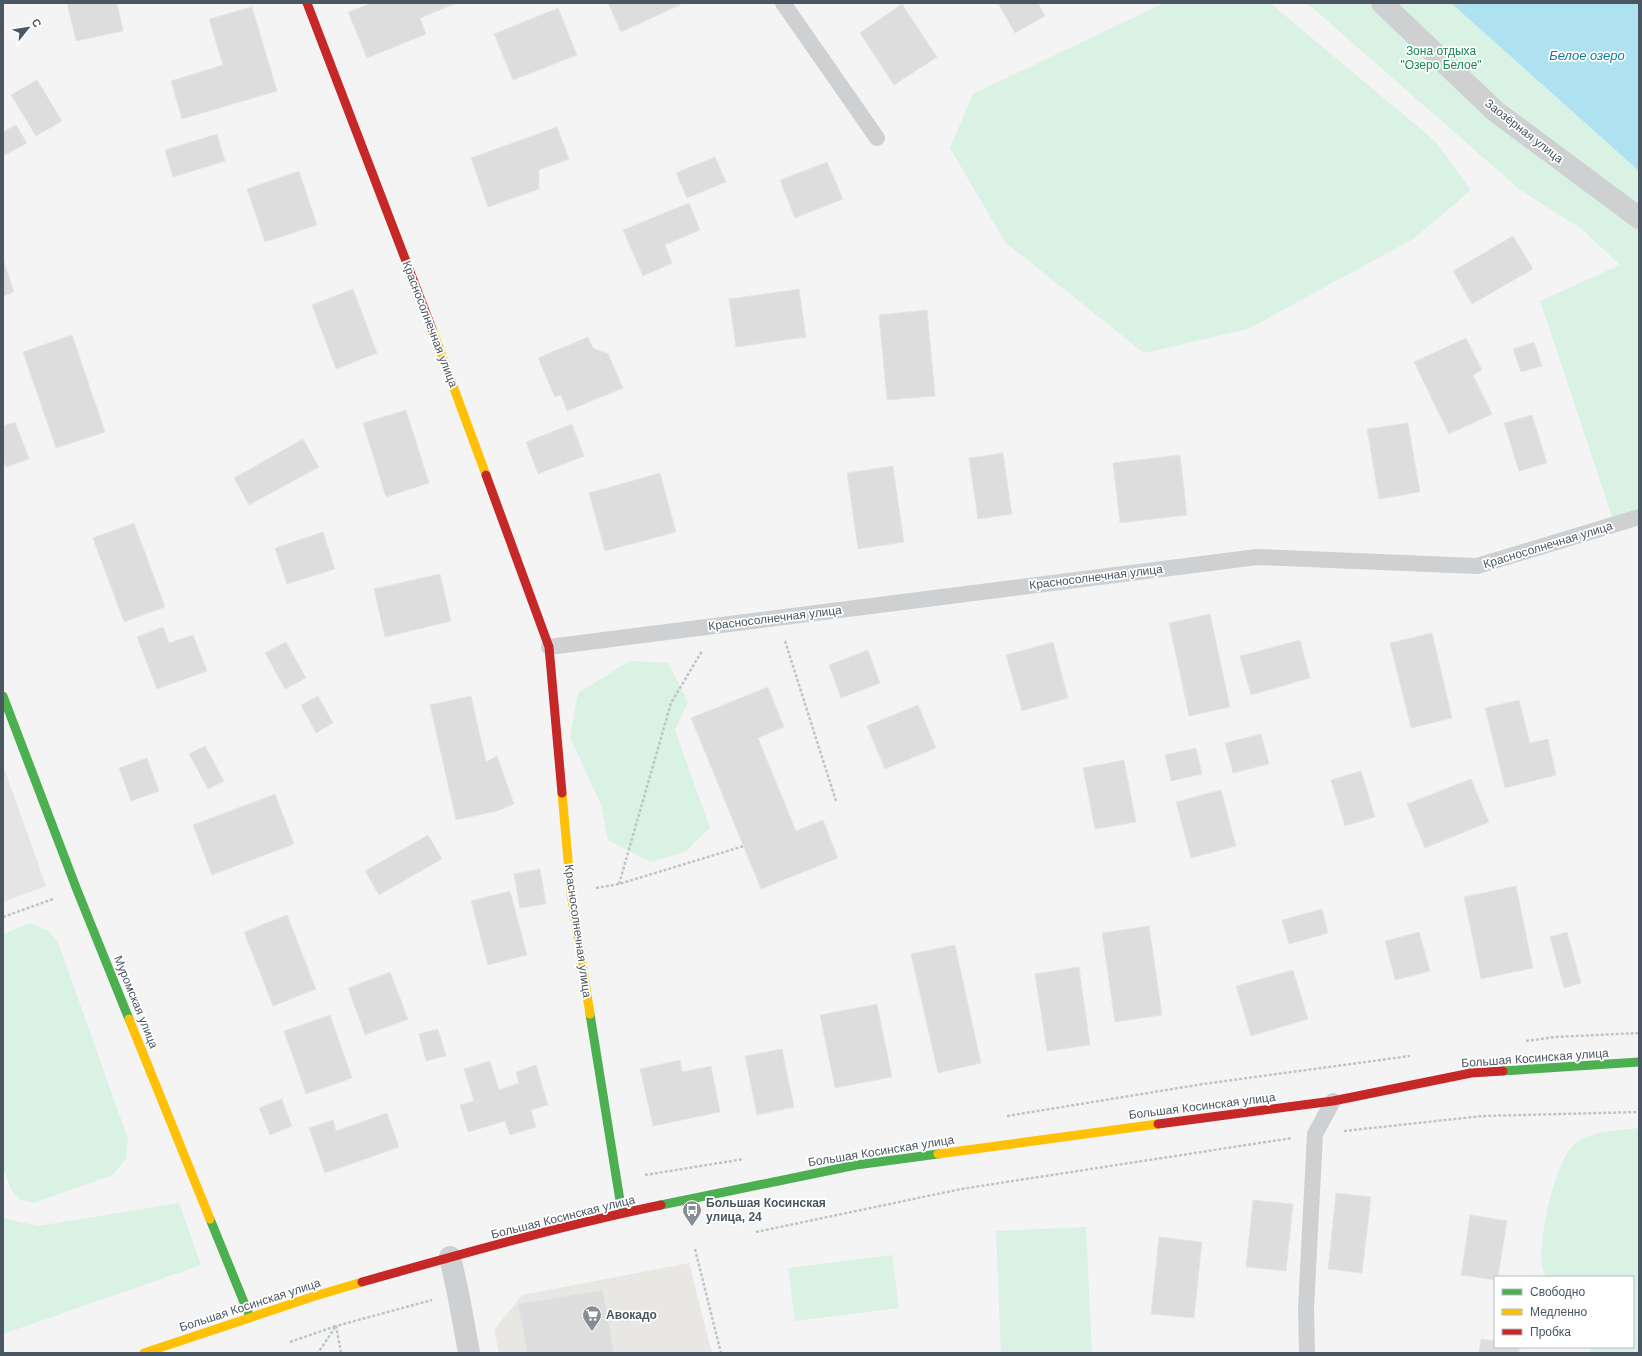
<svg xmlns="http://www.w3.org/2000/svg" width="1642" height="1356" font-family="Arial,sans-serif">
  <style>
    .commercial { fill: #e8e7e3 }
    .education { fill: #e6e5e6 }
    .green { fill: #d9f2e3 }
    .water { fill: #aee2f0 }
    .building { fill: #ddddde; stroke: #e5e6e7 }
    .lines { fill: none; stroke-linecap: round; stroke-linejoin: round }
    .path { stroke: #bcc7c4; stroke-width: 2.5; stroke-dasharray: 3 2; stroke-linecap: butt }
    .lane { stroke: #ced0d2; stroke-width: 16 }
    .street { stroke: #ced0d2; stroke-width: 22 }
    .fast { stroke: #4caf50; stroke-width: 9 }
    .slow { stroke: #ffc107; stroke-width: 9 }
    .jam { stroke: #c62828; stroke-width: 9 }
    .labels { text-anchor: middle; dominant-baseline: central; stroke-width: 3.5; stroke-linejoin: round; paint-order: stroke }
    .park-label { font-size: 12px; fill: #17864f; stroke: #fff }
    .street-label { font-size: 12px; fill: #4a5661; stroke: #fff }
    .poi-label { font-size: 12px; font-weight: bold; fill: #4a5661; stroke: #fff; text-anchor: start }
    .water-label { font-size: 13px; font-style: italic; fill: #0c7c9b; stroke: #fff }
  </style>
  <rect width="100%" height="100%" fill="#f4f4f4"/>
  <polygon class="commercial" points="689,1263 712,1353 499,1353 494,1330 522,1295"/>
  <polygon class="education" points="3,765 46,886 3,902"/>
  <g class="green">
    <polygon points="1164,3 1270,3 1436,142 1471,190 1413,239 1248,329 1144,353 1005,242 950,148 973,94"/>
    <polygon points="1307,3 1451,3 1639,171 1639,508 1612,517 1540,301 1620,265 1583,230 1519,189"/>
    <polygon points="630,661 668,663 688,702 675,730 710,828 685,852 650,862 608,840 601,805 570,737 578,693"/>
    <polygon points="31,923 48,931 58,942 128,1139 126,1159 112,1175 34,1203 21,1200 11,1190 3,1166 3,934"/>
    <path d="M1639 1128V1353H1590V1347H1633V1277H1547C1545 1274 1542 1270 1542 1266 1539 1239 1554 1159 1577 1142 1594 1130 1619 1131 1639 1128Z"/>
    <polygon points="179,1203 201,1265 3,1334 3,1218 38,1226"/>
    <polygon points="1086,1227 1092,1353 1001,1353 996,1231"/>
    <polygon points="892,1255 899,1308 795,1321 788,1268"/>
  </g>
  <polygon class="water" points="1451,3 1639,3 1639,171"/>
  <g class="building">
    <polygon points="67,3 117,3 123,31 76,41"/>
    <polygon points="372,3 457,3 420,18 426,34 367,58 348,12"/>
    <polygon points="608,3 679,3 680,5 621,32"/>
    <polygon points="998,3 1038,3 1045,16 1015,33"/>
    <polygon points="902,4 937,57 894,85 860,33"/>
    <polygon points="252,7 277,91 182,119 171,81 223,65 209,19"/>
    <polygon points="558,8 577,55 513,80 494,34"/>
    <polygon points="37,80 62,121 36,136 11,95"/>
    <polygon points="16,125 27,143 3,156 3,132"/>
    <polygon points="557,127 569,159 539,170 539,189 488,207 471,158"/>
    <polygon points="217,134 225,161 173,177 165,150"/>
    <polygon points="715,157 726,182 687,198 676,173"/>
    <polygon points="827,162 843,199 795,218 780,180"/>
    <polygon points="299,171 317,225 265,242 247,189"/>
    <polygon points="689,203 700,230 665,245 672,263 643,276 623,230"/>
    <polygon points="1513,236 1533,269 1472,304 1453,271"/>
    <polygon points="3,259 14,292 3,296"/>
    <polygon points="353,289 377,353 336,369 312,305"/>
    <polygon points="799,289 806,337 736,347 729,299"/>
    <polygon points="927,310 935,396 887,400 879,315"/>
    <polygon points="72,335 105,432 56,448 23,352"/>
    <polygon points="588,337 593,348 608,354 623,388 567,411 561,395 555,397 538,358"/>
    <polygon points="1466,338 1482,370 1473,375 1492,414 1449,434 1414,362"/>
    <polygon points="1534,342 1542,366 1521,372 1513,349"/>
    <polygon points="406,410 429,483 386,497 363,423"/>
    <polygon points="1532,415 1547,463 1519,471 1504,423"/>
    <polygon points="15,422 29,459 6,467 3,460 3,426"/>
    <polygon points="1408,423 1420,492 1379,499 1367,429"/>
    <polygon points="572,424 584,456 538,474 526,442"/>
    <polygon points="303,439 319,467 249,505 234,478"/>
    <polygon points="1003,453 1012,514 978,519 969,458"/>
    <polygon points="1180,455 1187,515 1120,523 1113,463"/>
    <polygon points="893,466 904,542 858,549 847,473"/>
    <polygon points="660,473 676,532 605,551 589,493"/>
    <polygon points="134,523 165,607 124,622 93,538"/>
    <polygon points="323,532 335,569 287,584 275,548"/>
    <polygon points="440,574 451,621 385,637 374,589"/>
    <polygon points="1210,614 1230,707 1189,716 1169,623"/>
    <polygon points="163,627 169,643 193,635 207,671 157,689 137,637"/>
    <polygon points="1432,633 1452,718 1411,728 1390,643"/>
    <polygon points="1300,640 1310,678 1251,695 1240,656"/>
    <polygon points="286,642 306,678 285,689 265,653"/>
    <polygon points="1053,642 1068,698 1022,711 1006,655"/>
    <polygon points="868,650 880,683 841,698 829,665"/>
    <polygon points="768,687 784,727 758,738 796,831 823,820 838,858 761,889 691,718"/>
    <polygon points="318,696 333,723 316,733 301,705"/>
    <polygon points="471,696 486,762 497,756 514,804 497,811 456,820 430,705"/>
    <polygon points="1519,700 1530,743 1548,739 1556,775 1505,788 1485,708"/>
    <polygon points="918,705 936,748 885,769 867,726"/>
    <polygon points="1261,734 1269,764 1233,773 1225,743"/>
    <polygon points="205,746 224,781 208,789 189,754"/>
    <polygon points="1196,748 1202,774 1171,781 1165,755"/>
    <polygon points="147,758 159,791 131,801 119,768"/>
    <polygon points="1124,760 1136,822 1095,829 1083,768"/>
    <polygon points="1361,771 1375,817 1345,826 1331,780"/>
    <polygon points="1471,779 1489,822 1425,848 1407,804"/>
    <polygon points="1221,790 1236,846 1191,858 1176,802"/>
    <polygon points="275,794 294,844 212,875 193,825"/>
    <polygon points="428,835 442,859 379,895 365,871"/>
    <polygon points="540,869 546,904 520,908 514,874"/>
    <polygon points="1516,886 1533,968 1481,979 1464,897"/>
    <polygon points="510,891 527,955 488,965 471,901"/>
    <polygon points="1322,909 1328,933 1289,944 1282,920"/>
    <polygon points="287,915 316,989 273,1006 244,932"/>
    <polygon points="1149,926 1162,1015 1115,1022 1102,933"/>
    <polygon points="1419,932 1430,971 1395,980 1385,941"/>
    <polygon points="1567,932 1581,983 1564,988 1550,937"/>
    <polygon points="955,945 981,1063 938,1073 911,954"/>
    <polygon points="1079,967 1090,1045 1047,1051 1035,974"/>
    <polygon points="1293,970 1308,1019 1251,1036 1236,986"/>
    <polygon points="390,972 408,1019 365,1035 348,988"/>
    <polygon points="877,1004 892,1077 835,1088 820,1015"/>
    <polygon points="330,1015 352,1078 306,1094 284,1031"/>
    <polygon points="438,1029 446,1056 426,1061 419,1034"/>
    <polygon points="782,1049 794,1107 757,1115 745,1056"/>
    <polygon points="680,1060 682,1072 711,1066 720,1112 653,1126 640,1069"/>
    <polygon points="490,1061 499,1090 519,1083 516,1072 536,1065 548,1105 531,1110 536,1127 510,1135 505,1121 468,1132 460,1105 474,1101 464,1069"/>
    <polygon points="282,1099 292,1126 270,1135 259,1108"/>
    <polygon points="387,1113 399,1147 325,1173 309,1128 333,1120 336,1131"/>
    <polygon points="1336,1193 1371,1197 1362,1273 1328,1269"/>
    <polygon points="1253,1200 1293,1204 1286,1271 1246,1267"/>
    <polygon points="1470,1215 1507,1221 1498,1277 1495,1277 1495,1280 1461,1275"/>
    <polygon points="1159,1237 1202,1242 1194,1318 1151,1314"/>
    <polygon points="603,1290 614,1353 527,1353 518,1304"/>
    <polygon points="1481,1339 1495,1341 1495,1347 1520,1347 1519,1353 1479,1353"/>
  </g>
  <g class="lines">
    <g class="path">
      <polyline points="785,641 836,801"/>
      <polyline points="619,884 671,703 702,651"/>
      <polyline points="596,888 619,884 744,846"/>
      <polyline points="3,917 53,899"/>
      <polyline points="1526,1041 1555,1037 1639,1033"/>
      <polyline points="1007,1116 1203,1084 1410,1056"/>
      <polyline points="1344,1131 1483,1116 1639,1112"/>
      <polyline points="645,1175 744,1159"/>
      <polyline points="756,1232 961,1189 1292,1138"/>
      <polyline points="695,1249 721,1353"/>
      <polyline points="290,1342 336,1326 318,1353"/>
      <polyline points="341,1353 336,1326 432,1300"/>
    </g>
    <g class="lane">
      <polyline points="783,3 877,138"/>
      <polyline points="549,647 1257,557 1477,566 1639,517"/>
      <polyline points="1307,1353 1306,1308 1315,1134 1333,1101"/>
    </g>
    <g class="street">
      <polyline points="1382,3 1495,111 1639,218"/>
      <polyline points="450,1257 458,1293 469,1353"/>
    </g>
    <g class="fast">
      <polyline points="3,696 77,890 129,1019"/>
      <polyline points="590,1014 622,1213"/>
      <polyline points="1503,1071 1639,1062"/>
      <polyline points="661,1205 856,1165 938,1154"/>
      <polyline points="210,1219 250,1317"/>
    </g>
    <g class="slow">
      <polyline points="432,329 486,475"/>
      <polyline points="562,793 571,893 590,1014"/>
      <polyline points="129,1019 210,1219"/>
      <polyline points="938,1154 1158,1124"/>
      <polyline points="144,1353 312,1297 362,1282"/>
    </g>
    <g class="jam">
      <polyline points="307,3 432,329"/>
      <polyline points="486,475 549,647 562,793"/>
      <polyline points="1158,1124 1333,1101 1471,1073 1503,1071"/>
      <path d="M362 1282C461 1254 560 1226 661 1205"/>
    </g>
  </g>
  <defs>
    <g id="bus-pin" transform="scale(1)"><path d="M0 17L-7.5 6A9.5 9.5 0 1 1 7.5 6Z" fill="#868d94" stroke="#fff"/><path d="M-5-6H5V4H4V6H2V4H-2V6H-4V4H-5ZM-3.5-4V0h7V-4ZM-3.5 1.2v1.5H-2V1.2ZM2 1.2v1.5H3.5V1.2Z" fill="#fff"/></g>
    <g id="supermarket-pin" transform="scale(1)"><path d="M0 17L-7.5 6A9.5 9.5 0 1 1 7.5 6Z" fill="#868d94" stroke="#fff"/><path d="M-6-5.5h2.5l.6 2H6L4.5 2H-2.5L-4.4-4H-6ZM-1.5 3.2a1.3 1.3 0 1 0 .1 0ZM3 3.2a1.3 1.3 0 1 0 .1 0Z" fill="#fff"/></g>
  </defs>
  <g fill-rule="evenodd">
    <use href="#bus-pin" x="692" y="1210"/>
    <use href="#supermarket-pin" x="592" y="1315"/>
  </g>
  <g class="labels">
    <g class="park-label">
      <text x="1441" y="51">Зона отдыха<tspan x="1441" dy="14">"Озеро Белое"</tspan></text>
    </g>
    <g class="street-label">
      <text transform="translate(1524 131) rotate(38)">Заозёрная улица</text>
      <text transform="translate(430 324) rotate(69)">Красносолнечная улица</text>
      <text transform="translate(1548 545) rotate(-17)">Красносолнечная улица</text>
      <text transform="translate(1096 577) rotate(-7)">Красносолнечная улица</text>
      <text transform="translate(775 618) rotate(-7)">Красносолнечная улица</text>
      <text transform="translate(578 931) rotate(82)">Красносолнечная улица</text>
      <text transform="translate(136 1002) rotate(68)">Муромская улица</text>
      <text transform="translate(1535 1058) rotate(-4)">Большая Косинская улица</text>
      <text transform="translate(1202 1106) rotate(-7)">Большая Косинская улица</text>
      <text transform="translate(881 1151) rotate(-9)">Большая Косинская улица</text>
      <text transform="translate(563 1217) rotate(-14)">Большая Косинская улица</text>
      <text transform="translate(250 1305) rotate(-18)">Большая Косинская улица</text>
    </g>
    <g class="poi-label">
      <text x="706" y="1203">Большая Косинская<tspan x="706" dy="14">улица, 24</tspan></text>
      <text x="606" y="1315">Авокадо</text>
    </g>
    <g class="water-label">
      <text x="1587" y="55">Белое озеро</text>
    </g>
  </g>
  <rect width="1642" height="1356" fill="none" stroke="#4a5661" stroke-width="8"/>
  <rect x="1494" y="1276" width="140" height="72" fill="#ffffff" stroke="#b7bbc0"/>
  <rect x="1502" y="1289" width="20" height="6" fill="#4caf50" stroke="#b7bbc0"/>
  <text x="1530" y="1296" font-size="12" fill="#4a5661">Свободно</text>
  <rect x="1502" y="1309" width="20" height="6" fill="#ffc107" stroke="#b7bbc0"/>
  <text x="1530" y="1316" font-size="12" fill="#4a5661">Медленно</text>
  <rect x="1502" y="1329" width="20" height="6" fill="#c62828" stroke="#b7bbc0"/>
  <text x="1530" y="1336" font-size="12" fill="#4a5661">Пробка</text>
  <g transform="translate(28 28) rotate(60)" stroke="#ffffff" stroke-width="3" paint-order="stroke">
  <path d="M0-3L7 15L0 10L-7 15Z" fill="#4a5661"/>
  <text y="-6" font-size="11" font-weight="bold" text-anchor="middle" fill="#4a5661">С</text>
  </g>
</svg>
